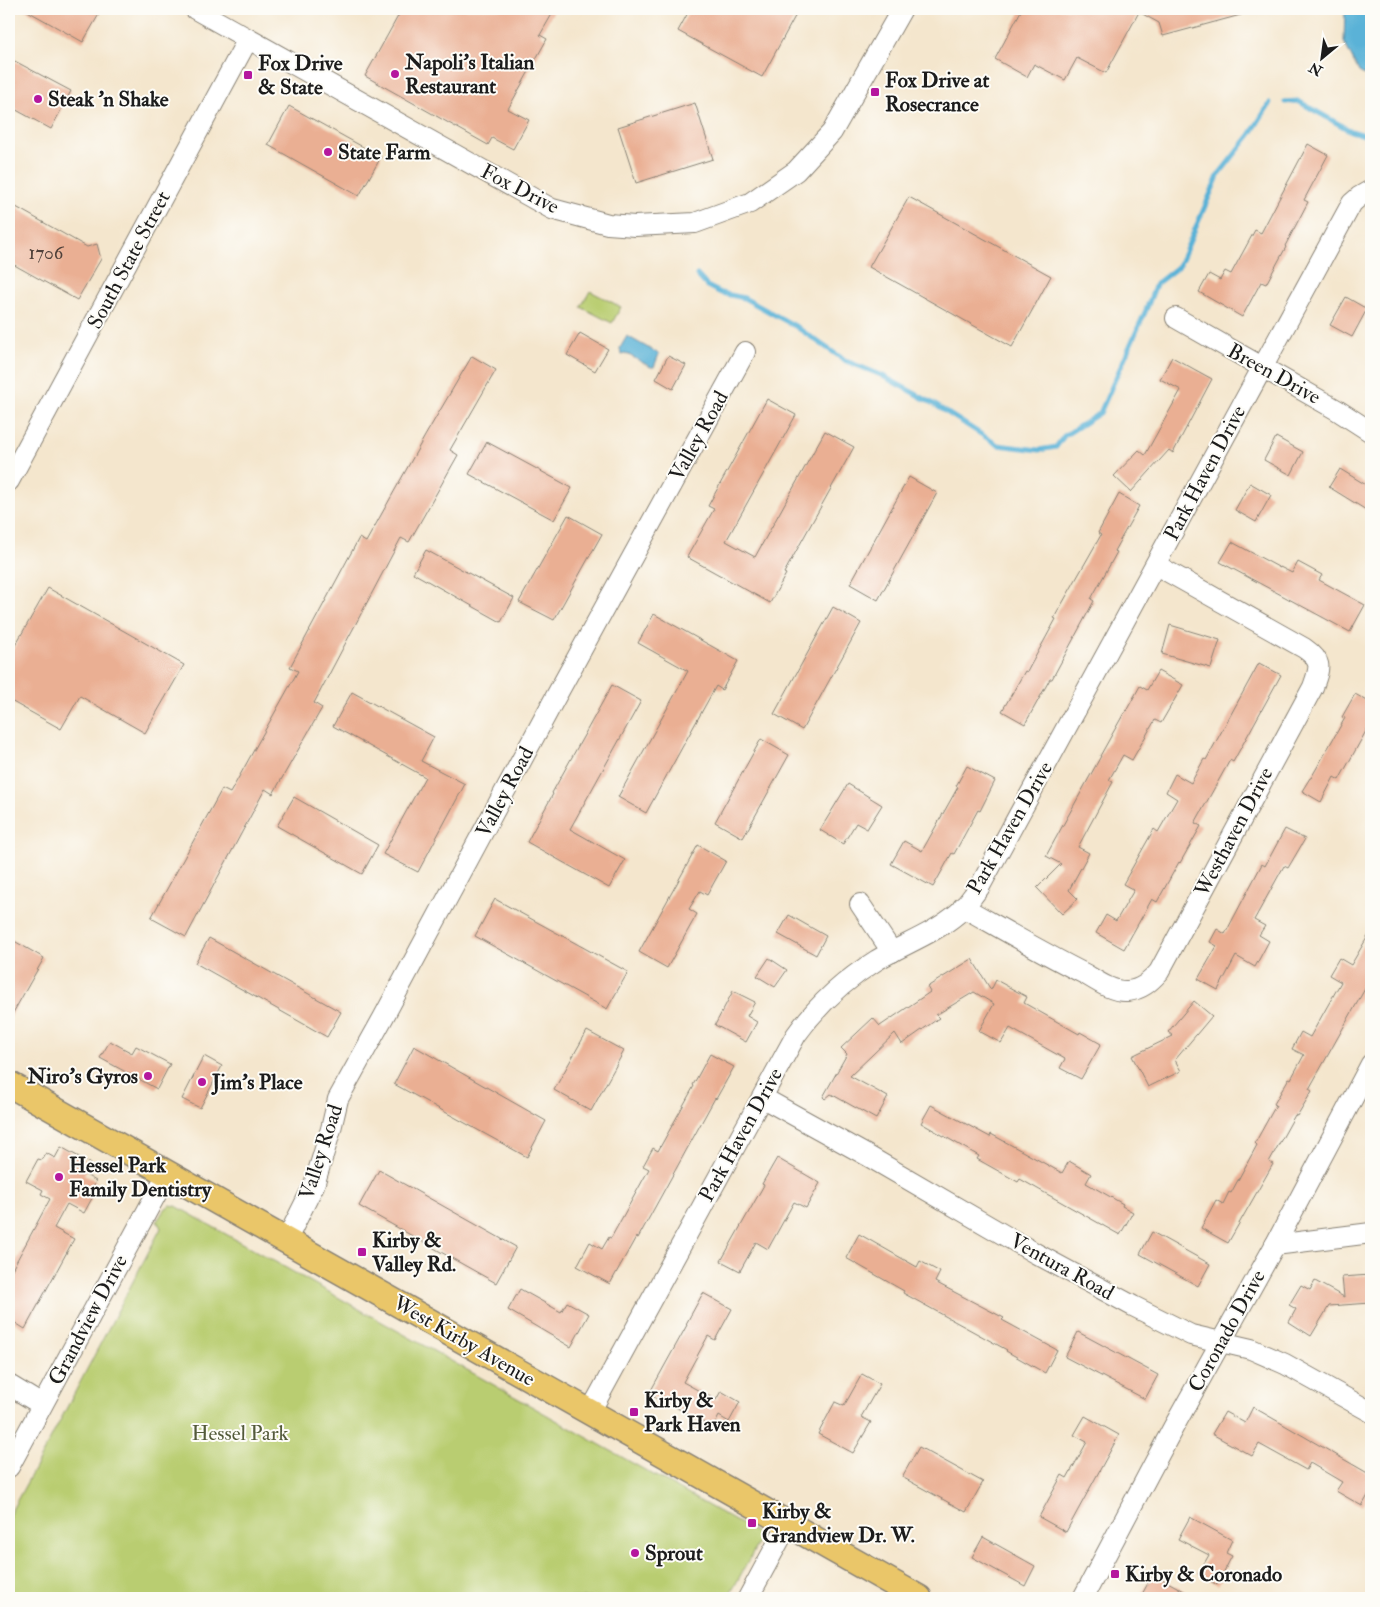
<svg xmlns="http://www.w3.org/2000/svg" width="1380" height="1607" font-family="'IM FELL Double Pica',serif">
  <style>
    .green { fill: #b9cd71; stroke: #6a7446 }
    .water { fill: #5ab2d7; stroke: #3b677a }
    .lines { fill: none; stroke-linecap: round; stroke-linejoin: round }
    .stream { stroke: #5ab2d7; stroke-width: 5 }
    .building { fill: #eaaf93 }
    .minor-casing { stroke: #888174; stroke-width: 22 }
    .major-casing { stroke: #888174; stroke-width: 28 }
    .minor { stroke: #fff; stroke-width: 20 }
    .major { stroke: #eac669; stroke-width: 25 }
    .poi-dot { fill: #b5179e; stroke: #fdfcf7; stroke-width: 2 }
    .labels { text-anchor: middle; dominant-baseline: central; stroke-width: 4; stroke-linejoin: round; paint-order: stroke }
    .number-label { font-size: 19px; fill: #50413a }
    .poi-label { font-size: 21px; font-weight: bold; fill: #1c1c1c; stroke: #fdfcf7; text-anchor: start }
    .street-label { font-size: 21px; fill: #1c1c1c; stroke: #fdfcf7 }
    .park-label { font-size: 21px; fill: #535a3a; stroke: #fdfcf7 }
  </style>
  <rect width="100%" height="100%" fill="#fdfcf7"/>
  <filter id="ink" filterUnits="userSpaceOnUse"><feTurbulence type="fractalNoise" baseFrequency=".02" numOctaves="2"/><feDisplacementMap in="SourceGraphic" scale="10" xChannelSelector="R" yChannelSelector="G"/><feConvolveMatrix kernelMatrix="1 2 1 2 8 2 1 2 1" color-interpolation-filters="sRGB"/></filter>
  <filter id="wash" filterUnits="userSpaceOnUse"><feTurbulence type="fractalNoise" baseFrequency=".0096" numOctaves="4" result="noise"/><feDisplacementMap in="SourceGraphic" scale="20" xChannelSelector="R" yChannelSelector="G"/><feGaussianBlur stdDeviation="1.12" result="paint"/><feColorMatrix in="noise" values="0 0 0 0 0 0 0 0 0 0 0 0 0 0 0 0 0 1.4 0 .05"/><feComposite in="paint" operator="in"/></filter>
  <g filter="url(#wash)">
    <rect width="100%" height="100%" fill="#f4e6cd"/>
    <g class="green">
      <polygon points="590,291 621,307 612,323 581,307"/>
      <polygon points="170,1205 176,1206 762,1536 728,1598 9,1598 9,1515 42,1455 161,1228 157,1221 164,1210"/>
    </g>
    <g class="water">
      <polygon points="1345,9 1371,9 1371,79 1359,72 1344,42"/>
      <polygon points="627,336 659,354 654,367 651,367 625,353 621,354 620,348"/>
    </g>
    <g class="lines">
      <g class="stream">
        <polyline points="1285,102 1298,101 1351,131 1371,137"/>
        <polyline points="697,275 707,286 721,293 744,298 795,326 846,361 881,375 932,403 998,445 1039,450 1056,447 1064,436 1100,413 1146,310 1156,284 1179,266 1219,174 1250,135 1270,103"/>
      </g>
    </g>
    <g id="blocks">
      <g class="building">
        <polygon points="24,9 102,9 83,42"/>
        <polygon points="402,9 555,9 540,35 547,39 508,109 529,120 513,149 492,138 488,145 365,76"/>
        <polygon points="690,9 799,9 762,77 678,31"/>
        <polygon points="1022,9 1247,9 1248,13 1163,36 1159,23 1139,12 1106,73 1077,58 1065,80 1034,64 1027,77 995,59"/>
        <polygon points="9,58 71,91 51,129 9,106"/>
        <polygon points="695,103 713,159 636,183 618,127"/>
        <polygon points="289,106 381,157 359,196 268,145"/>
        <polygon points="1308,144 1328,155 1304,200 1308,202 1285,246 1286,247 1266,284 1261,282 1242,317 1199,292 1209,274 1220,280 1225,271 1231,274 1255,230 1261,233"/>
        <polygon points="909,197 1051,276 1012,347 869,267"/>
        <polygon points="9,203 87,247 97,244 101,259 77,300 9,262"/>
        <polygon points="1346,297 1367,309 1352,337 1330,325"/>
        <polygon points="580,333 608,349 595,371 567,355"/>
        <polygon points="472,356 496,370 450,450 458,455 409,542 401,538 314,703 322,708 273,794 265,789 186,937 151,918 222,789 230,793 298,671 290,667 359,538 366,542 425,436"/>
        <polygon points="668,356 686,365 673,389 656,379"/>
        <polygon points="1172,357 1212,379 1173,453 1169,450 1131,492 1114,476 1139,450 1145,455 1181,390 1160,379"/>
        <polygon points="767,399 796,415 726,541 755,557 825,431 854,447 784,573 786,574 770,603 687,557 714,509 708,506"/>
        <polygon points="1276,437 1303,452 1291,475 1264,460"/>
        <polygon points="487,442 572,488 554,520 469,474"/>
        <polygon points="1340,469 1371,488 1371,513 1329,487"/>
        <polygon points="909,477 937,493 878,600 850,584"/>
        <polygon points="1250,483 1271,495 1256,522 1235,510"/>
        <polygon points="1119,494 1139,506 1114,551 1117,552 1091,599 1094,601 1052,679 1050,679 1025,724 1002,711 1025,671 1027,672 1056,619 1054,618 1101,535 1098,533"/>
        <polygon points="568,515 602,534 554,620 519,602"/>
        <polygon points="1232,542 1280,568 1280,567 1292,573 1298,562 1322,575 1319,580 1365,605 1350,632 1220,562"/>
        <polygon points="426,550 514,598 501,622 413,573"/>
        <polygon points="48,588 184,665 145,733 80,696 61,729 9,700 9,656"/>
        <polygon points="833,607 861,623 802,730 774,714"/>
        <polygon points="654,614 738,661 722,690 716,686 646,813 618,797 688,671 638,643"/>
        <polygon points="1170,625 1220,640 1211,668 1162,654"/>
        <polygon points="1259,663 1281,675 1233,762 1230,760 1195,823 1201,826 1180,863 1179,862 1157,902 1152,899 1124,949 1096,933 1106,915 1116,921 1134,890 1123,884 1154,829 1158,832 1177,799 1166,792 1175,774 1191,783 1204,759 1206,760"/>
        <polygon points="1158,671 1183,685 1161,723 1155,720 1132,760 1123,755 1109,780 1113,782 1078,847 1089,853 1069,890 1078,899 1062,914 1037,888 1061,864 1046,856 1101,756 1100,756 1124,713 1125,713 1140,686 1147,690"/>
        <polygon points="612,685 641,701 570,829 625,860 609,888 527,842 553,794 552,793"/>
        <polygon points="352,692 434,737 421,761 465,784 418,872 383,854 425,777 333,726"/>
        <polygon points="1355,694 1371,703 1371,722 1339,780 1334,777 1321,802 1302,791 1310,778 1311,778 1345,718 1342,717"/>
        <polygon points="761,739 789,755 743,838 715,822"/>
        <polygon points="967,766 995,781 980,811 978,810 954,854 952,853 933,887 891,864 904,841 922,851 958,787 956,786"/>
        <polygon points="848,784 882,805 867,829 856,823 843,844 820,830"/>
        <polygon points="294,797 378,845 362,874 277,826"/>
        <polygon points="1285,829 1305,839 1288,868 1284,866 1254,920 1265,926 1259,935 1269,941 1255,967 1236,956 1218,990 1198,979 1217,946 1210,942 1217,929 1225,934 1262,864 1265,866"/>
        <polygon points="698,845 726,861 707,895 700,891 689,909 697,914 667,968 639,952"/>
        <polygon points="495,899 628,972 607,1009 475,936"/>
        <polygon points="789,915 826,936 816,955 778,934"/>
        <polygon points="1371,931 1371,978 1309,1089 1312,1091 1297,1116 1295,1115 1269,1162 1273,1164 1228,1243 1201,1228 1216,1200 1223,1204 1229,1192 1231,1193 1257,1145 1255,1143 1276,1105 1274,1104 1289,1078 1291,1079 1304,1055 1292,1049 1301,1032 1310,1037 1341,982 1329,975 1339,958 1351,965"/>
        <polygon points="9,938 44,958 9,1020"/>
        <polygon points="209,938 341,1012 327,1037 195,963"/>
        <polygon points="769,958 787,970 775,987 757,976"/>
        <polygon points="972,959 991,990 996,980 1027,997 1024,1003 1079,1034 1080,1032 1101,1044 1081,1079 1060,1068 1065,1059 1010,1028 1001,1043 979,1031 994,1004 974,992 936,1015 939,1018 902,1044 895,1033 850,1076 888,1097 876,1119 831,1094 825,1099 823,1097 847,1054 841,1048 873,1018 880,1026 930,992 927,987"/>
        <polygon points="733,991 755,1002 747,1016 757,1022 746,1042 715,1025"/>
        <polygon points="1194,1001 1212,1016 1175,1060 1181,1071 1148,1087 1132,1056 1173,1036 1168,1032"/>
        <polygon points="587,1031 624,1051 591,1111 554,1090"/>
        <polygon points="110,1041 132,1053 136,1046 170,1064 157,1089 100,1058"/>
        <polygon points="414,1046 546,1121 527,1157 394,1084"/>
        <polygon points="710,1054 734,1067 716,1099 715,1098 638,1238 636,1237 610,1284 577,1266 590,1242 602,1249 609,1237 611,1238 649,1169 643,1166 653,1148 658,1151 694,1086 693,1085"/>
        <polygon points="204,1056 222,1066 200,1108 182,1099"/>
        <polygon points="931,1105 990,1137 991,1134 1062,1173 1069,1161 1091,1174 1086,1183 1123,1204 1122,1206 1133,1212 1120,1235 1020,1179 1018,1182 977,1159 979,1156 921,1123"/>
        <polygon points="61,1147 90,1163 84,1174 96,1181 93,1187 97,1189 84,1213 67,1204 54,1228 74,1239 25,1329 9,1319 9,1275 50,1199 41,1194 43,1190 26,1181 38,1159 42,1160 46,1153 55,1158"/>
        <polygon points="777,1158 820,1183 806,1208 794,1202 768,1249 756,1242 740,1271 721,1261 764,1185 762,1184"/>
        <polygon points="379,1170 516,1247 496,1283 359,1206"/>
        <polygon points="1152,1232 1210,1264 1198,1286 1140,1254"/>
        <polygon points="859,1234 917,1267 920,1261 940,1272 935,1282 1004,1318 1002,1320 1057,1350 1045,1373 1006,1351 1007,1350 903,1293 904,1291 846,1258"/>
        <polygon points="1370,1275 1371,1303 1329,1306 1311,1336 1289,1322 1296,1309 1289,1305 1301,1285 1310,1290 1315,1281 1344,1297 1342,1277"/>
        <polygon points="520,1289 561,1312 567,1302 589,1314 571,1347 508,1310"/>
        <polygon points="703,1293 732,1309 715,1340 708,1336 683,1382 716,1400 721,1391 740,1402 729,1422 719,1416 713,1428 670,1404 669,1406 649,1394 687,1325 686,1324"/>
        <polygon points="1078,1332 1158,1375 1145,1399 1065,1357"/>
        <polygon points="862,1374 880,1384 861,1417 871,1422 853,1453 818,1434 835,1402 844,1406"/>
        <polygon points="1253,1407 1371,1475 1371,1490 1362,1506 1336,1491 1342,1482 1310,1463 1306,1470 1259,1444 1252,1456 1212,1434 1225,1412 1245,1423"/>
        <polygon points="1085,1416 1119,1435 1066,1532 1039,1517 1062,1475 1067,1478 1087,1442 1074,1435"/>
        <polygon points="919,1447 983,1482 966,1512 902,1477"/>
        <polygon points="1190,1517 1232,1540 1226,1553 1232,1556 1217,1585 1198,1574 1209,1555 1178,1539"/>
        <polygon points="983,1537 1035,1566 1025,1586 972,1557"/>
        <polygon points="1153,1574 1197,1598 1140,1598"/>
      </g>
    </g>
  </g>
  <g filter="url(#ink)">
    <use href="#blocks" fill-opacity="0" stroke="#888174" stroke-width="1"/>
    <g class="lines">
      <g class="minor-casing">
        <g id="minor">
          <polyline points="195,9 552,209 608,224 635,226 695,223 750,203 796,171 832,132 902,9"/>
          <polyline points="1176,318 1337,410 1371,432"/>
          <polyline points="9,481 248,39"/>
          <polyline points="860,904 892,952"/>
          <path d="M963 907C1004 930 1043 953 1085 974 1097 981 1112 992 1127 991 1141 990 1150 982 1159 972L1313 687C1320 667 1323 661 1304 648L1156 565"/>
          <polyline points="763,1098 868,1156 1035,1253 1133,1306 1191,1335 1251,1349 1285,1364 1371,1412"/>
          <polyline points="286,1241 314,1185 331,1129 338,1099 383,1018 555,698 745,352"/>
          <polyline points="1275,1245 1371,1233"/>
          <polyline points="9,1385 42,1405"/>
          <path d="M590 1412 796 1035C818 1004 845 980 877 960 904 944 933 934 957 914 966 907 972 896 979 888L1352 203 1359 197 1371 190"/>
          <polyline points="9,1467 167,1174"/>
          <polyline points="748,1598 788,1524"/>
          <polyline points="1083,1598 1173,1428 1275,1245 1371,1064"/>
        </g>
      </g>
      <g class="major-casing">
        <polyline id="major" points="9,1084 919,1598"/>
      </g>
      <use href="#minor" class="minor"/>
      <use href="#major" class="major"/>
    </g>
  </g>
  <g class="poi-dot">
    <circle cx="395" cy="74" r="5"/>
    <rect x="243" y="70" width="10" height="10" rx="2.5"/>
    <rect x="870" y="87" width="10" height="10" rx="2.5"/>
    <circle cx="38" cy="99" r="5"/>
    <circle cx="328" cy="152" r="5"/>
    <circle cx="148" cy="1076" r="5"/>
    <circle cx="202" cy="1082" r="5"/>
    <circle cx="59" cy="1177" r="5"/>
    <rect x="357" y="1247" width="10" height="10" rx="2.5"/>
    <rect x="629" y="1407" width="10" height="10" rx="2.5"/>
    <rect x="747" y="1518" width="10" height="10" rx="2.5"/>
    <circle cx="635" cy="1553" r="5"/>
    <rect x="1110" y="1569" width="10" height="10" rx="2.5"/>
  </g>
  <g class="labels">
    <g class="number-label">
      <text x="46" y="253">1706</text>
    </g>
    <g class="poi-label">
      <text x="405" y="62">Napoli's Italian<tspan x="405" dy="24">Restaurant</tspan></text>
      <text x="258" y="63">Fox Drive<tspan x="258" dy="24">&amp; State</tspan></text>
      <text x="885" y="80">Fox Drive at<tspan x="885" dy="24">Rosecrance</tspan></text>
      <text x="48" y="99">Steak 'n Shake</text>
      <text x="338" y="152">State Farm</text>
      <text x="138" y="1076" text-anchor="end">Niro’s Gyros</text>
      <text x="212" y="1082">Jim's Place</text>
      <text x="69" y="1165">Hessel Park<tspan x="69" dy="24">Family Dentistry</tspan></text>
      <text x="372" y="1240">Kirby &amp;<tspan x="372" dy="24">Valley Rd.</tspan></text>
      <text x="644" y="1400">Kirby &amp;<tspan x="644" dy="24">Park Haven</tspan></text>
      <text x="762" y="1511">Kirby &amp;<tspan x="762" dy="24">Grandview Dr. W.</tspan></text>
      <text x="645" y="1553">Sprout</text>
      <text x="1125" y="1574">Kirby &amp; Coronado</text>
    </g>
    <g class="street-label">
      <text transform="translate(520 189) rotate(27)">Fox Drive</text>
      <text transform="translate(129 260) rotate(-62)">South State Street</text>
      <text transform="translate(1274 374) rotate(29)">Breen Drive</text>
      <text transform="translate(699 436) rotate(-61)">Valley Road</text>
      <text transform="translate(1205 473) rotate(-62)">Park Haven Drive</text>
      <text transform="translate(505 792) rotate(-62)">Valley Road</text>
      <text transform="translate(1010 828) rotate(-60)">Park Haven Drive</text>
      <text transform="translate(1234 832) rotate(-62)">Westhaven Drive</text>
      <text transform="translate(741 1135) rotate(-61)">Park Haven Drive</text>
      <text transform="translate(321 1152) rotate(-72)">Valley Road</text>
      <text transform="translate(1062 1267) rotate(29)">Ventura Road</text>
      <text transform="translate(88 1320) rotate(-62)">Grandview Drive</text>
      <text transform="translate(1227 1331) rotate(-61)">Coronado Drive</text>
      <text transform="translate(464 1341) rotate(30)">West Kirby Avenue</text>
    </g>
    <g class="park-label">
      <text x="240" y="1433">Hessel Park</text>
    </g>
  </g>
  <rect width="1380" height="1607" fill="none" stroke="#fdfcf7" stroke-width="30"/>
  <g transform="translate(1322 58) rotate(209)" stroke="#fdfcf7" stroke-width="4" paint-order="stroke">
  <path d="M0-4L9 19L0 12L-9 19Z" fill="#1c1c1c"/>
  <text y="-8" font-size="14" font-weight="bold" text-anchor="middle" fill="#1c1c1c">N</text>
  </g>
</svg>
